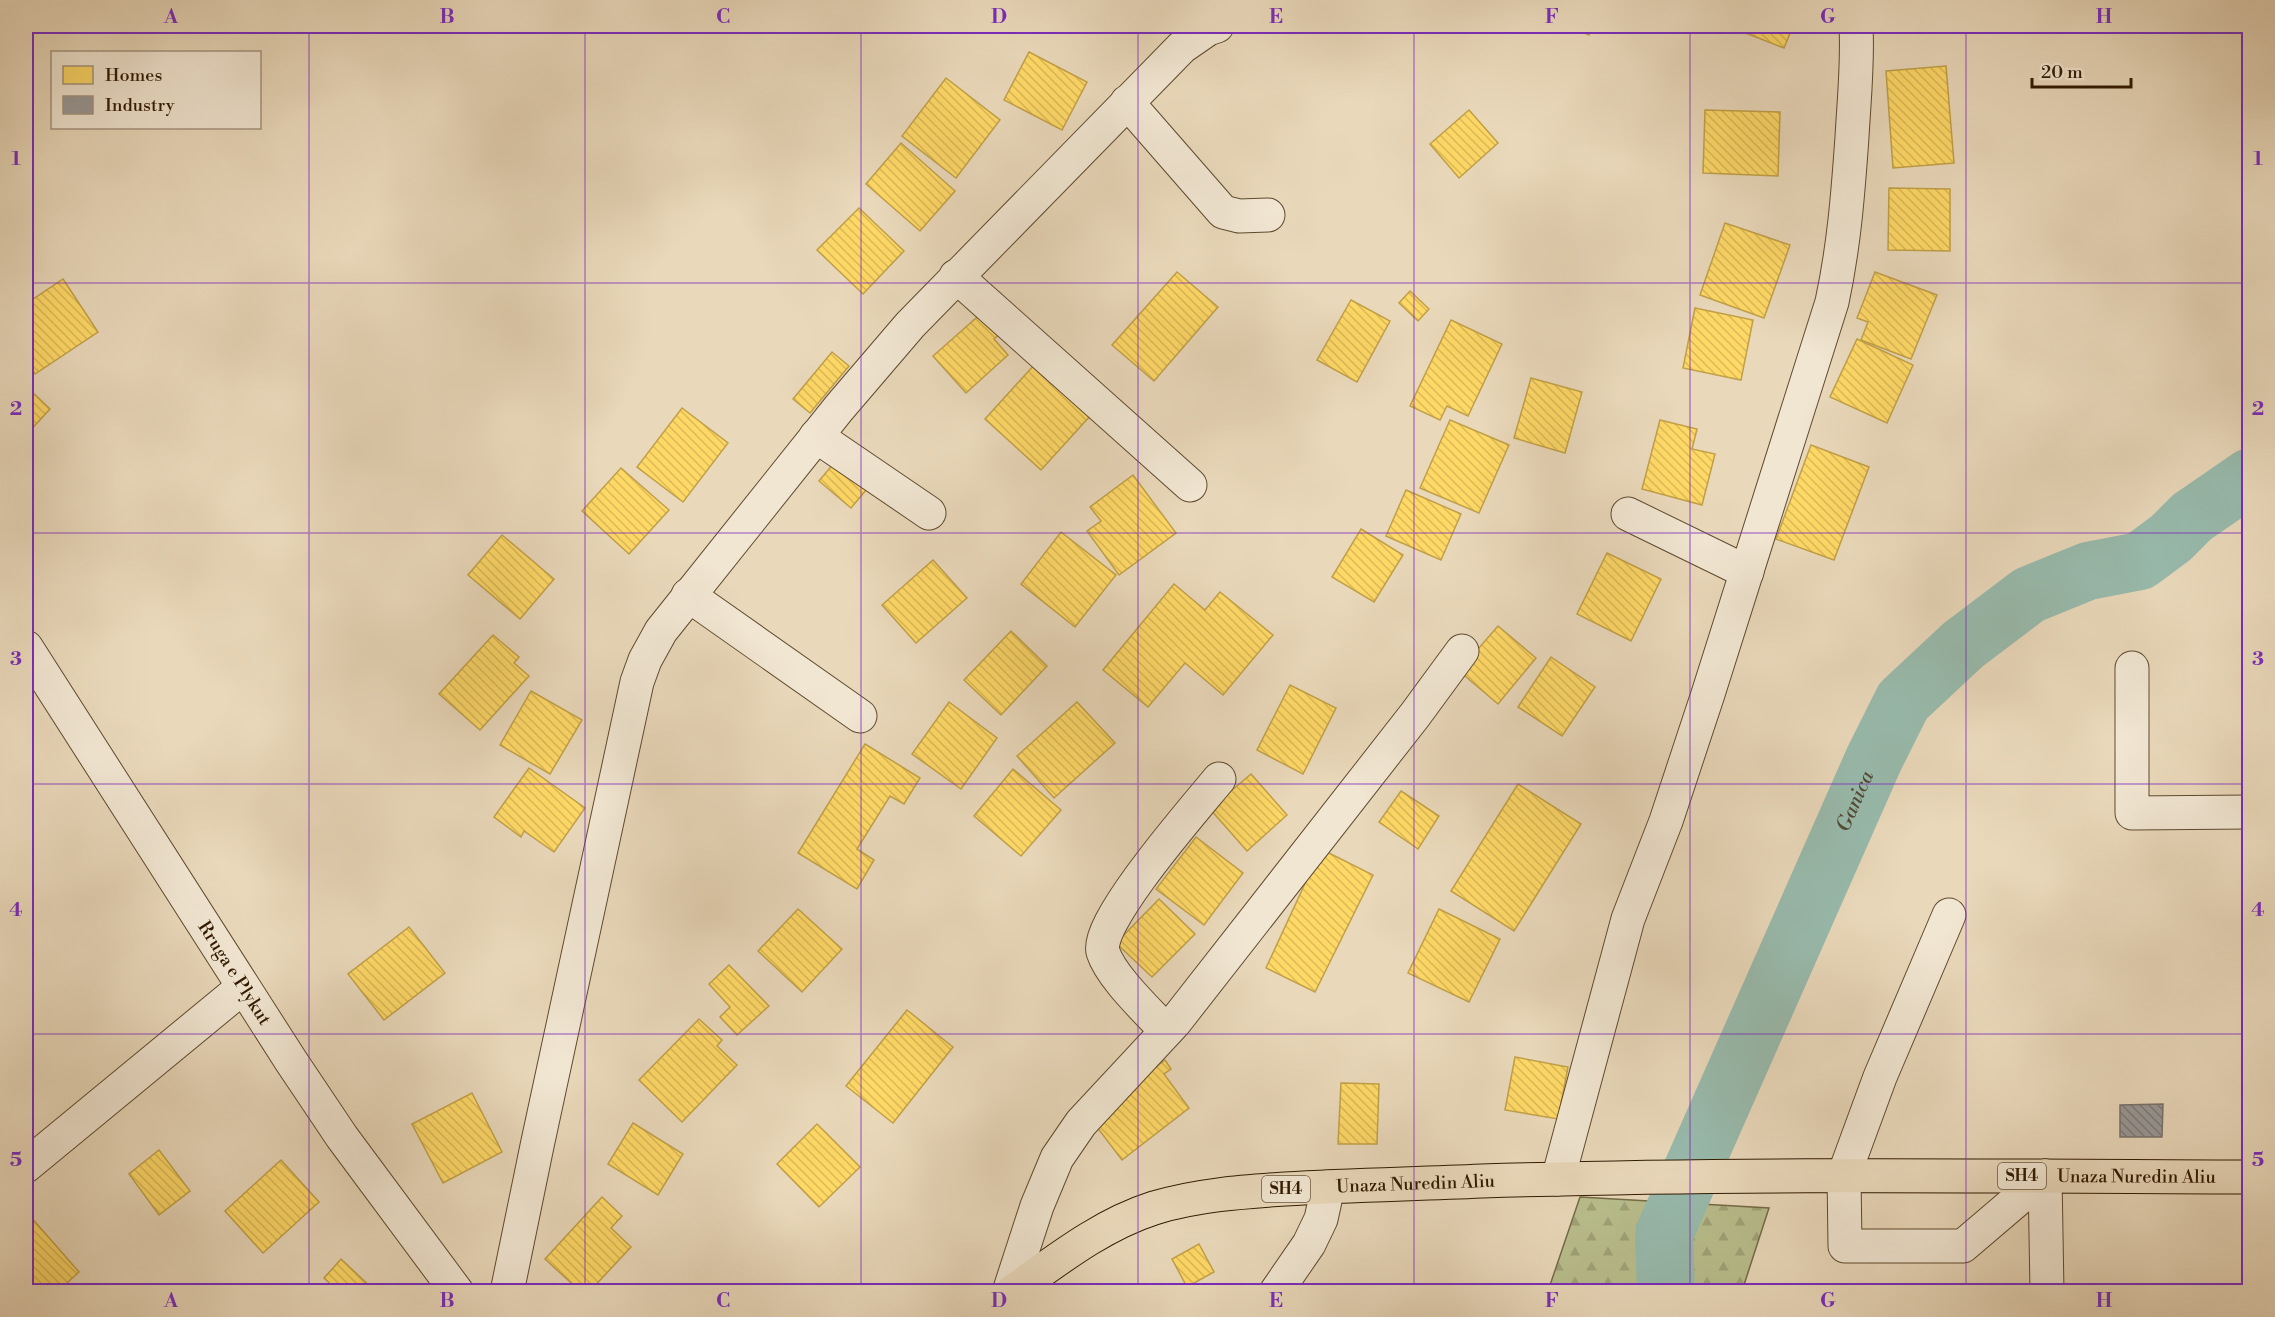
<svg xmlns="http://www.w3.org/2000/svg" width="2275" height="1317" font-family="'Libre Bodoni',serif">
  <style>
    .forest { fill: url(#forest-firs); stroke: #756c46; stroke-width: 1.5 }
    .homes { fill: url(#homes-back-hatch); stroke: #c1a047; stroke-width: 1.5 }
    .industry { fill: url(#industry-back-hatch); stroke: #7a736b; stroke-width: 1.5 }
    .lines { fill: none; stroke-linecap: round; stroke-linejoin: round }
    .river { stroke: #98baac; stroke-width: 58 }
    .minor-casing { stroke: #5f4a2e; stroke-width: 35 }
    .major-casing { stroke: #311a00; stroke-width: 35 }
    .minor { stroke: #f1e6d2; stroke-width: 33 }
    .major { stroke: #e9d8ba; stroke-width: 33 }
    .grid { fill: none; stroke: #7b2cbf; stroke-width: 1.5; stroke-opacity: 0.55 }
    .labels { text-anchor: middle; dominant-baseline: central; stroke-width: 6; stroke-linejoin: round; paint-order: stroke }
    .shield { fill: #f1e6d2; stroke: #6b573f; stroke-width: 1.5 }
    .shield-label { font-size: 16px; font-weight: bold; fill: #311a00 }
    .street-label { font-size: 18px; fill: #311a00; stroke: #f1e6d2 }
    .water-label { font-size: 20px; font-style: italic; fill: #504a34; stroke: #f1e6d2 }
    .neatline { fill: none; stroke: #7b2cbf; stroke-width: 2 }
    .grid-label { font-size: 20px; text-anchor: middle; font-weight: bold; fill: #7b2cbf }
  </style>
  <defs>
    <pattern id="forest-firs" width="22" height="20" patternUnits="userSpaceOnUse" patternTransform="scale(1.5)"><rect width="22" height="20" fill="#b9be8d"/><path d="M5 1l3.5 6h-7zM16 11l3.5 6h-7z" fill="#a0a378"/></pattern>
    <pattern id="homes-back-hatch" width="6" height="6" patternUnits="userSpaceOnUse" patternTransform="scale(1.5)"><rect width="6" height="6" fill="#ffd966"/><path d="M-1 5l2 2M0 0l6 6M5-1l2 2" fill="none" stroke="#dbba57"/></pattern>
    <pattern id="industry-back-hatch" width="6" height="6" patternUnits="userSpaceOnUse" patternTransform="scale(1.5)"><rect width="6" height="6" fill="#999"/><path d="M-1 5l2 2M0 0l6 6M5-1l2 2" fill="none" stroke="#7d7c7a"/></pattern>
  </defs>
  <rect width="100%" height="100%" fill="#e9d8ba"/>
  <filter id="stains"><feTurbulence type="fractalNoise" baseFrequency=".00333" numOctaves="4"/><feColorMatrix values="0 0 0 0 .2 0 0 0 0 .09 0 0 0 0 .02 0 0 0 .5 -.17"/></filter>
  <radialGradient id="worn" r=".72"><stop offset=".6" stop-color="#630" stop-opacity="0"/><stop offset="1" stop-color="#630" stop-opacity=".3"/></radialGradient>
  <polygon class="forest" points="1580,1197 1769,1208 1742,1291 1548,1291"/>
  <g class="homes">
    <polygon points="1568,26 1593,26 1589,35"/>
    <polygon points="1734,26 1793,26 1784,48 1733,28"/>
    <rect x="1879" y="26" width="58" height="5"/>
    <polygon points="1029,52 1087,82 1062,130 1004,100"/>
    <polygon points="1946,66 1954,163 1893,168 1886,71"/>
    <polygon points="946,78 1000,120 956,178 902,136"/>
    <polygon points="1469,110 1498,143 1459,178 1430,144"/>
    <polygon points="1705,110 1780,112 1778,176 1703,173"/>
    <polygon points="901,143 955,191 920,231 866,184"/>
    <polygon points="1889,188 1950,189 1950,251 1888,250"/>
    <polygon points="859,208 904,251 863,294 817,250"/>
    <polygon points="1725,223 1790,245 1764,318 1700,295"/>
    <polygon points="1177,272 1218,307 1154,381 1112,345"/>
    <polygon points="1875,272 1937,295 1911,359 1861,340 1868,322 1857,318"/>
    <polygon points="63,279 98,332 35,374 26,359 26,304"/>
    <polygon points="1410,291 1429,309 1418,321 1399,303"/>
    <polygon points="1351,300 1390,321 1357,382 1317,360"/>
    <polygon points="1695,308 1753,320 1741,380 1683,368"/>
    <polygon points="984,311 1002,332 994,339 1008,355 966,393 933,356"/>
    <polygon points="1451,320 1502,344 1468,416 1447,406 1440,420 1410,406"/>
    <polygon points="1857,339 1913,365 1887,423 1830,397"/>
    <polygon points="832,352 849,366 810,413 793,399"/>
    <polygon points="1035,364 1091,415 1041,470 985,419"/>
    <polygon points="1531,378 1582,392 1565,453 1514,438"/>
    <polygon points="26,386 50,409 26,435"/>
    <polygon points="682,408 728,443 683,502 637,467"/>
    <polygon points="1450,420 1509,445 1479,513 1420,488"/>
    <polygon points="1660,420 1697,429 1692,449 1715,454 1702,505 1642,489"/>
    <polygon points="1811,445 1869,467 1834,560 1776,539"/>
    <polygon points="840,456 872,483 851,508 819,481"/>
    <polygon points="621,468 669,510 629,554 582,511"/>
    <polygon points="1133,475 1176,533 1119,575 1087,531 1101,521 1090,507"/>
    <polygon points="1406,490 1461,514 1441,560 1386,536"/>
    <polygon points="1361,529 1403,555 1374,602 1332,577"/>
    <polygon points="1061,532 1116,575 1075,627 1021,584"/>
    <polygon points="502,535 554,579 520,619 468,575"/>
    <polygon points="1607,553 1661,579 1631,641 1577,614"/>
    <polygon points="933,560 967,598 916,643 882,605"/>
    <polygon points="1174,584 1205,610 1220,592 1273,635 1223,695 1185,663 1148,707 1103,670"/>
    <polygon points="1498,626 1536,658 1498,704 1459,671"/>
    <polygon points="1011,631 1047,666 1001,715 964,680"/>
    <polygon points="493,635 519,657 514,663 529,676 480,730 439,694"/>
    <polygon points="1551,657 1595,687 1562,736 1518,707"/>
    <polygon points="1290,685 1336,708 1303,774 1257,750"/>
    <polygon points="531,691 582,720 550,774 500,745"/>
    <polygon points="949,702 997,738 961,789 912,754"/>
    <polygon points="1077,702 1115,743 1054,798 1017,756"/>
    <polygon points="865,744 920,778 904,804 890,796 857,849 874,860 857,889 798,853"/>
    <polygon points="529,768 585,808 554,852 524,831 521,837 494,817"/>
    <polygon points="1013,769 1061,810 1021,856 974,816"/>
    <polygon points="1251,774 1287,815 1247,851 1210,809"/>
    <polygon points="1518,784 1581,824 1514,931 1451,891"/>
    <polygon points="1401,791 1439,816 1418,849 1379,822"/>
    <polygon points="1196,837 1243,873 1204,925 1156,889"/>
    <polygon points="1321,849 1373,875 1315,992 1266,968"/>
    <polygon points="1159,899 1195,934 1152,977 1116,943"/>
    <polygon points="798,909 842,949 802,992 758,951"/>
    <polygon points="1439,909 1500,939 1469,1002 1408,973"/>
    <polygon points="409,927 445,973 384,1020 348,974"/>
    <polygon points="729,965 769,1006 737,1035 720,1017 730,1007 709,984"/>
    <polygon points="907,1010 953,1047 893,1123 846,1086"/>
    <polygon points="699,1019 722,1040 717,1046 737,1065 682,1122 639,1080"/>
    <polygon points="1515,1057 1568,1067 1558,1119 1505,1110"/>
    <polygon points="1165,1060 1171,1069 1164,1074 1189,1108 1122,1160 1090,1118"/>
    <polygon points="1341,1083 1379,1084 1377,1144 1338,1144"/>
    <polygon points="472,1093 502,1152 443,1183 412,1124"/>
    <polygon points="633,1123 683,1154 658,1195 608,1164"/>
    <polygon points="817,1124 860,1167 819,1207 777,1164"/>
    <polygon points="159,1150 190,1191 159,1215 129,1174"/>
    <polygon points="281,1160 319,1202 263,1253 225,1211"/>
    <polygon points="602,1197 622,1216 611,1228 631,1247 589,1292 581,1292 545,1259"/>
    <polygon points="30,1216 79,1272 57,1292 26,1292 26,1220"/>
    <polygon points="1199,1244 1214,1272 1187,1287 1172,1259"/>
    <polygon points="341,1259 376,1292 339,1292 324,1278"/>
  </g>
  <polygon class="industry" points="2163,1104 2162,1137 2120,1137 2120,1105"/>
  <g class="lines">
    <path class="river" id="s1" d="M1666 1292 1664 1234 1874 759 1903 701 1963 645 2029 595 2088 571 2140 561 2171 538 2192 517 2250 477"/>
    <g class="minor-casing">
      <g id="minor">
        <polyline points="1127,102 1223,212 1239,216 1268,215"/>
        <polyline points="956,276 1190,485"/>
        <polyline points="816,436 929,513"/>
        <polyline points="1628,514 1747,572"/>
        <polyline points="688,595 860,716"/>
        <path id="s2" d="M26 647 291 1061 342 1137 457 1292"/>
        <polyline points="2132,668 2132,813 2250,812"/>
        <polyline points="1949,915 1880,1077 1844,1175 1845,1246 1963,1246 2045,1176"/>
        <path d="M1166 1031C1148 1011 1111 977 1103 952 1094 923 1197 806 1219 779"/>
        <polyline points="26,1166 242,988"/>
        <polyline points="2045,1176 2047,1292"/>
        <path d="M1558 1179 1628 919 1666 821 1708 694 1832 302C1844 246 1848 194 1852 137 1854 100 1858 63 1856 26"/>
        <polyline points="507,1292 537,1146 637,682 645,660 661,631 839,408 910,325 1182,47 1208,29 1217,26"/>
        <polyline points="1009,1292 1037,1206 1057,1158 1081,1123 1175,1022 1415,715 1462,651"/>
        <polyline points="1276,1292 1309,1244 1321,1219 1328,1187"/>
      </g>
    </g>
    <g class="major-casing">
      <g id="major">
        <path id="s3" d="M1012 1292C1057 1260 1101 1225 1154 1208 1197 1195 1241 1192 1285 1189 1351 1185 1416 1184 1482 1181 1738 1173 1994 1176 2250 1177"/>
      </g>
    </g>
    <use href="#minor" class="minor"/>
    <use href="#major" class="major"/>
  </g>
  <path class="grid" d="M309 26V1292M585 26V1292M861 26V1292M1138 26V1292M1414 26V1292M1690 26V1292M1966 26V1292M26 283H2250M26 533H2250M26 784H2250M26 1034H2250"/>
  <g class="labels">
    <g class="shield">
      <rect x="1998" y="1163" width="48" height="26" rx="4.5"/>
      <rect x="1262" y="1176" width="48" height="26" rx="4.5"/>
    </g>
    <g class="shield-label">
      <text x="2022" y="1176">SH4</text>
      <text x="1286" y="1189">SH4</text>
    </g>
    <g class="street-label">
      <text stroke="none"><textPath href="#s2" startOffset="387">Rruga e Plykut</textPath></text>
      <text stroke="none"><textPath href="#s3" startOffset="1150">Unaza Nuredin Aliu</textPath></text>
      <text stroke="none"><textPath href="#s3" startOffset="429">Unaza Nuredin Aliu</textPath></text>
    </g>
    <g class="water-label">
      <text stroke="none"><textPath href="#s1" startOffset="531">Ganica</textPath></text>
    </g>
  </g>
  <rect width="2275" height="1317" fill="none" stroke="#e9d8ba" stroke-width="66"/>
  <rect x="51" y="51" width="210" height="78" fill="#f1e6d2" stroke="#a4947e" stroke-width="1.5"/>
  <rect x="63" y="66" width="30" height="18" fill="#ffd966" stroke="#a4947e" stroke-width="1.5"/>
  <text x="105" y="81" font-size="18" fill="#311a00">Homes</text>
  <rect x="63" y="96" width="30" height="18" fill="#999999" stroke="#a4947e" stroke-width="1.5"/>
  <text x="105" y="111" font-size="18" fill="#311a00">Industry</text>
  <path d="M2032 78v9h99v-9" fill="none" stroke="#311a00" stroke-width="3"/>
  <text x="2041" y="78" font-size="18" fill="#311a00" stroke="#f1e6d2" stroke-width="4.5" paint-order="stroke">20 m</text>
  <rect x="33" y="33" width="2209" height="1251" class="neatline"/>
  <g class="grid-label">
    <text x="171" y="23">A</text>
    <text x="447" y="23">B</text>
    <text x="723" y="23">C</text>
    <text x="999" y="23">D</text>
    <text x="1276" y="23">E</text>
    <text x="1552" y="23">F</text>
    <text x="1828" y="23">G</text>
    <text x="2104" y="23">H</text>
    <text x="16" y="165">1</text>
    <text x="2258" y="165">1</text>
    <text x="16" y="415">2</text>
    <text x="2258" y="415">2</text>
    <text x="16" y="665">3</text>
    <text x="2258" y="665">3</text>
    <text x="16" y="916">4</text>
    <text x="2258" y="916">4</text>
    <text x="16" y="1166">5</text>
    <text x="2258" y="1166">5</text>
    <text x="171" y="1307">A</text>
    <text x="447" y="1307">B</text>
    <text x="723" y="1307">C</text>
    <text x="999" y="1307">D</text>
    <text x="1276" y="1307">E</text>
    <text x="1552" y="1307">F</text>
    <text x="1828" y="1307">G</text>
    <text x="2104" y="1307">H</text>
  </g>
  <rect width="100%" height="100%" filter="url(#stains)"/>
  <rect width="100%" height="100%" fill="url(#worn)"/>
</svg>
